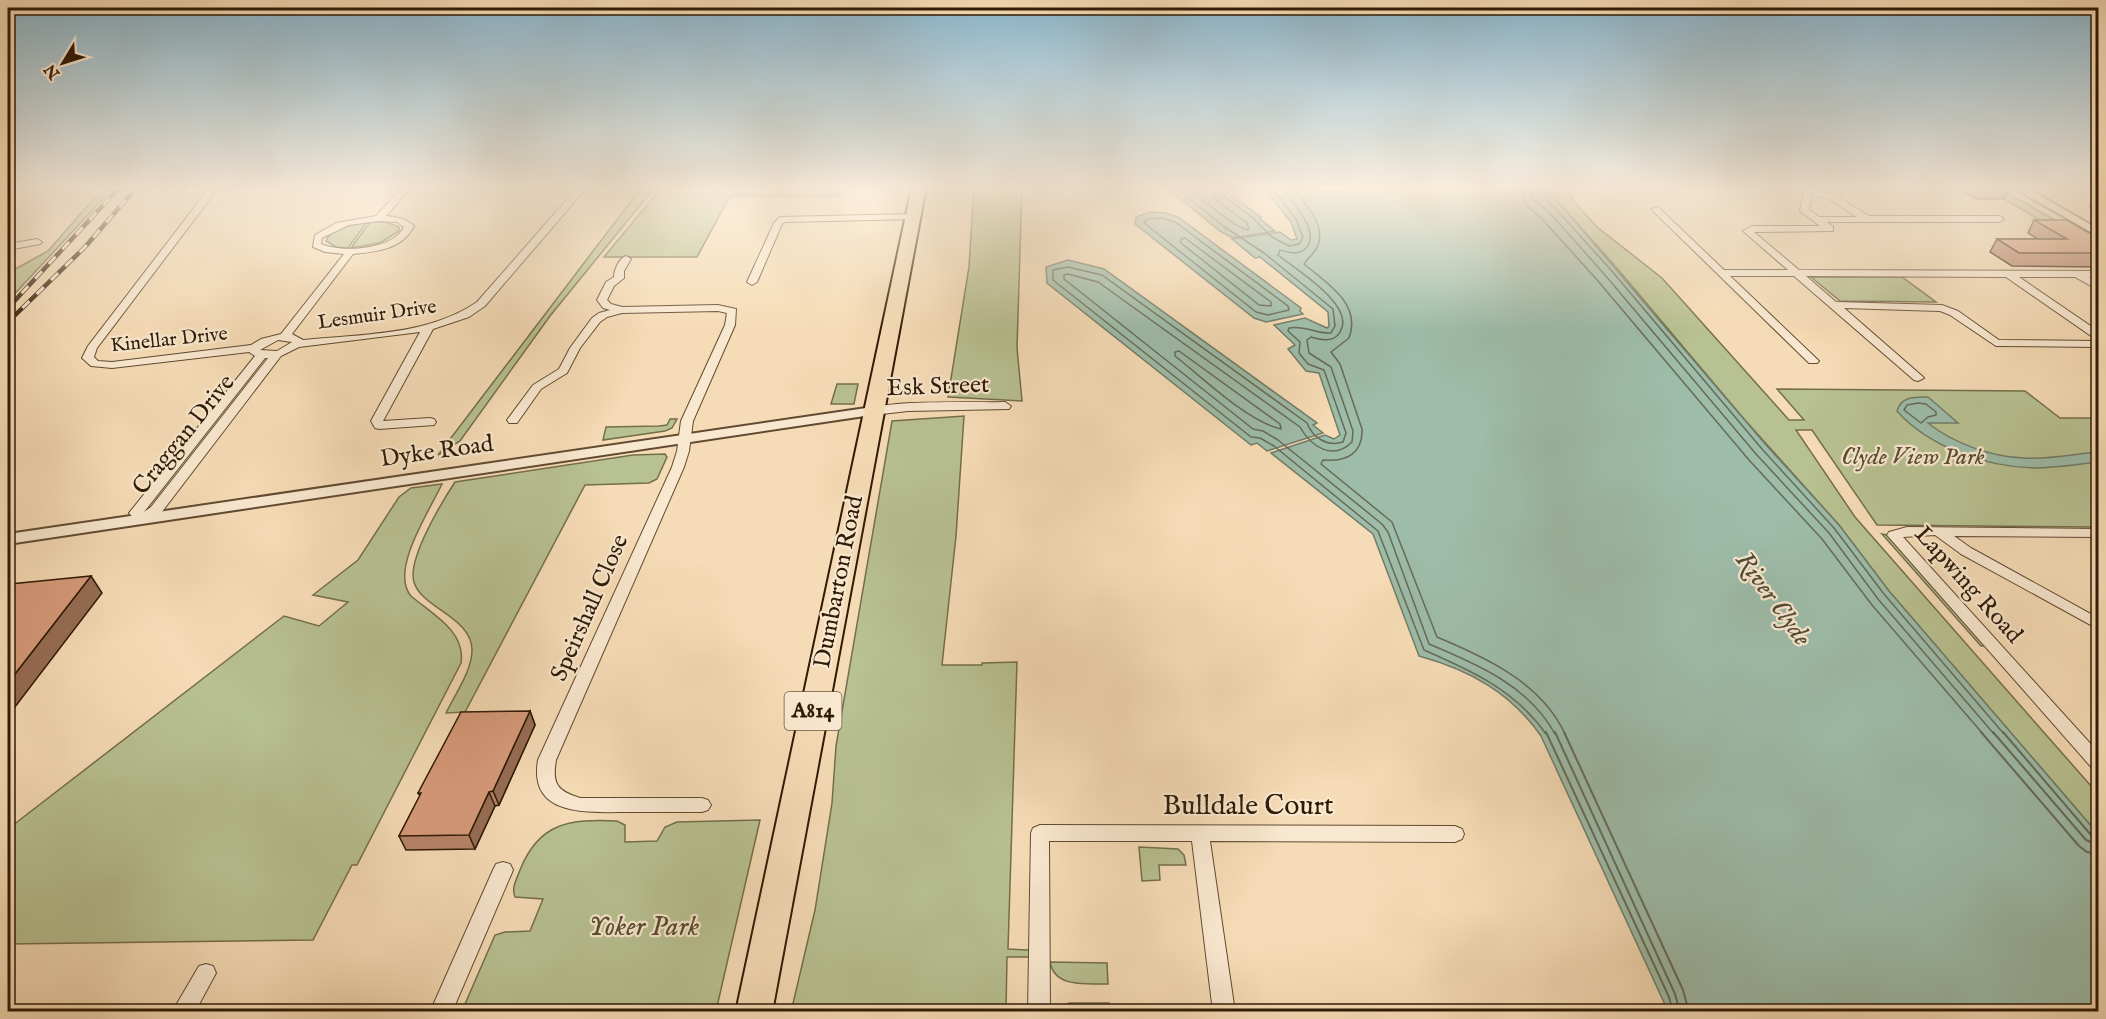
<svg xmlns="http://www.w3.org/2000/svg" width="2106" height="1019" font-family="'IM FELL English',serif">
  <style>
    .green { fill: #b8c191; stroke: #746e4b; stroke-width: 1.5 }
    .water { fill: #9dbca9; stroke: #717b67; stroke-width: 1.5 }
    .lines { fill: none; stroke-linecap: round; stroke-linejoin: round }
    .shore-far1 { stroke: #666b57; stroke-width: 1.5 }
    .shore { stroke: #666b57; stroke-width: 2 }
    .minor-casing { stroke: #614a31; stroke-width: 2 }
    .tertiary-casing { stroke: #614a31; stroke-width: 4 }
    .primary-casing { stroke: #2f1a05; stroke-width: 4 }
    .minor { fill: #f9e8d0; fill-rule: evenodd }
    .tertiary { fill: #f9e8d0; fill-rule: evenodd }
    .primary { fill: #f6dcb6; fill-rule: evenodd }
    .rail-casing { stroke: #2f1a05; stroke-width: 4.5 }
    .rail { stroke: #f9e8d0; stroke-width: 3; stroke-dasharray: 10; stroke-linecap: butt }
    .wall { fill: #b98469; stroke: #2f1a05; stroke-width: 1.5 }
    .shaded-wall { fill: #966c55; stroke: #2f1a05; stroke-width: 1.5 }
    .building { fill: #d79a7a; stroke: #2f1a05; stroke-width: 1.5 }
    .labels { text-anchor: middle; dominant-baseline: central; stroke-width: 4.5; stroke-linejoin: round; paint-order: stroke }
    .far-street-label { font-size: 20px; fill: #2f1a05; stroke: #f9e8d0 }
    .shield { fill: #f9e8d0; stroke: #6c5842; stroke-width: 1.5 }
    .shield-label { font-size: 22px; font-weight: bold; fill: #2f1a05 }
    .street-label { font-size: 24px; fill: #2f1a05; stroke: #f9e8d0 }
    .park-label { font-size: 24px; font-style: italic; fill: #584c2f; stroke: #f9e8d0 }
    .water-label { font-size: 26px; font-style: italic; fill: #504b36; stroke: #f9e8d0 }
    .near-street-label { font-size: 28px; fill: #2f1a05; stroke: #f9e8d0 }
    .near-park-label { font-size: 28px; font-style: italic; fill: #584c2f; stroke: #f9e8d0 }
  </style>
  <rect width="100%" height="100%" fill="#f6dcb6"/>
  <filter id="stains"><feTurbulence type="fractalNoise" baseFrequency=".00333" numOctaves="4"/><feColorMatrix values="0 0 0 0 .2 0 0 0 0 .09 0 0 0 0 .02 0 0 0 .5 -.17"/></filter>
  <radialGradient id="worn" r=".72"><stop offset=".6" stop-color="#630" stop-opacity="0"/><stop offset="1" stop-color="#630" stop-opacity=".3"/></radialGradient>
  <g class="green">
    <polygon points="104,187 114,187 8,301 8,273 48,251"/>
    <polygon points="655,187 550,316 460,441 438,455 641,188"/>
    <polygon points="662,187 842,187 839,196 730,196 697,257 604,257"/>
    <polygon points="974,187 1022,187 1017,348 1022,401 948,397 969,267"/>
    <polygon points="1566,187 1576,204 1597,227 1662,278 1789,420 1804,420 1777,389 2025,391 2060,418 2098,418 2098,527 1877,525 1812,430 1796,430 1855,517 2098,794 2098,834 1889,591 1839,525 1744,419 1615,266 1559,203 1540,188"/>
    <polygon points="1986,188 1998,188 2098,244 2060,232"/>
    <path d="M367 222 348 248 336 247 326 241C331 227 353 225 367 222Z"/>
    <polygon points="370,222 386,222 399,227 399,231 380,243 351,248"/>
    <polygon points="1811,277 1902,277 1936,302 1840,301"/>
    <polygon points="837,384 858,384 854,404 831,404"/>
    <polygon points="964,416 956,536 942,665 982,665 982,663 1017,662 1008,949 1029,950 1029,957 1007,957 1006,1011 791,1012 815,910 832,803 836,746 892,421"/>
    <polygon points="670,419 677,419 672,428 665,431 603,440 606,427 659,426 667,425"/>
    <path d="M633 455 665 454 667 457 657 479 649 483 585 485 465 712 446 713C455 694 472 671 472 650 472 617 421 608 414 582 407 559 442 502 455 482Z"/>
    <path d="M442 484C430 510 389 571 411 596 432 614 466 631 461 663L357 865H352L313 940 8 944V829L284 616 319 626 348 602 313 595 358 560 399 497 411 488Z"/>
    <polygon points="1882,534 1887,535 1985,646 1981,646"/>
    <path d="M760 820 716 1011H462L495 935 505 932 530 931 543 899 515 897C511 887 517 879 520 870 539 822 570 819 617 821L625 825V842L657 841 665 827 677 822Z"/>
    <polygon points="1139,847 1178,849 1184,855 1186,865 1159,865 1160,880 1142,881"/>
    <path d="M1050 962 1107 963 1108 984C1087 983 1055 989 1050 962Z"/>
    <polygon points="1069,1003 1109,1003 1109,1011 1055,1011"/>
  </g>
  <g class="water">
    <path d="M1263 187H1540L1559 203 1766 445 1839 525 1889 591 2098 834V1011H1668L1541 736C1511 693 1470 670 1419 656L1373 534 1271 453 1325 435 1334 439 1340 435 1319 373 1306 371 1288 349 1295 345 1274 325 1305 318 1327 328 1329 326 1328 312 1260 257 1255 258 1232 239 1280 232 1291 240 1297 239 1291 222Z"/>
    <polygon points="1222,188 1261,217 1259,218 1275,231 1233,238 1220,231 1166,187"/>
    <polygon points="1149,212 1165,213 1178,217 1301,308 1300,311 1303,314 1266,322 1254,318 1135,224 1136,217"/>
    <polygon points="1068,260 1104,269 1317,423 1313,425 1323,433 1267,451 1257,443 1251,445 1047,283 1046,267"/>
    <path d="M1928 397 1958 423H1928C1953 443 1991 457 2024 458 2048 460 2074 454 2098 452V462C2078 464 2055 468 2034 468 1986 467 1929 447 1897 411 1901 396 1915 397 1928 397Z"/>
  </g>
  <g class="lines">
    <g class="shore-far1">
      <path d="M1175 187 1223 226 1264 253 1333 309 1335 326 1331 333C1316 334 1305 325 1289 328L1288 331 1300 342 1299 353 1308 364 1324 370 1346 433 1343 442C1327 447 1313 438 1307 423L1102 275 1068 267 1053 270V280L1251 437 1260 438 1274 446 1378 531 1424 650C1472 671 1515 690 1546 734"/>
      <path d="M1187 187C1201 198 1234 228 1249 230L1247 223 1216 200 1211 187"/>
      <polyline points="1219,187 1221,194 1254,219 1272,237 1289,246 1299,244 1303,237 1296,219 1271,187"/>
      <path d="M1281 187C1291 200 1324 235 1304 250 1297 255 1287 252 1280 250L1278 255C1295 269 1357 306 1340 332 1334 343 1321 340 1311 337L1307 340 1309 353 1331 367 1353 431 1352 442C1333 461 1311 447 1300 427L1098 282 1068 274 1064 275V279L1253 429 1263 431 1278 440 1382 524 1388 532 1429 644C1477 664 1529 686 1555 734"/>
      <path d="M1292 187C1304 202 1326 224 1318 245 1316 253 1308 257 1304 264 1326 283 1362 303 1349 338L1331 352 1340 364 1362 429C1363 454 1346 462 1323 460L1321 464 1392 522 1437 637C1486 658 1541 682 1565 734"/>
      <polyline points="1520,187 1526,205 1543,220 1598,281 1749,460 1822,539 1872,605 1983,734"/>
      <polyline points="1529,187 1533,199 1550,213 1605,275 1756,454 1829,533 1878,599 1994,734"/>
      <polyline points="1537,187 1539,194 1555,208 1611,270 1762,449 1834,528 1884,594 2004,734"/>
      <polygon points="1162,218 1175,222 1288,306 1289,310 1268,315 1256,312 1144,223 1147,219"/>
      <polygon points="1185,238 1271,302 1271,306 1259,305 1181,243 1181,239"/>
      <path d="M1179 351 1280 424 1281 429C1248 422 1202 377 1175 356V352Z"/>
      <polygon points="1918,403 1926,404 1936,412 1936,415 1928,417 1921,423 1904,410 1907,405"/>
    </g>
    <g class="shore">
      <polyline points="1546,732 1669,997 1673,1012"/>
      <polyline points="1555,732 1675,994 1680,1012"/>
      <polyline points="1564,732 1683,990 1689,1012"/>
      <polyline points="1981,732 2079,846 2087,852 2098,854"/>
      <polyline points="1993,732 2086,840 2098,845"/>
      <polyline points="2003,732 2091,835 2098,838"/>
    </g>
    <g class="minor-casing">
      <g id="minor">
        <polygon points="8,187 12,187 12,188 8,191"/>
        <path d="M210 187H219L97 348 94 357 98 361 112 362 251 345 261 339 281 334 344 254 325 252 313 247 315 235 336 223 376 216 403 187H412L386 216C397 217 405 218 414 226 403 249 376 252 353 254L292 334 303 340C361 334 427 336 477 302L578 187H587L485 306 469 317 433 329 383 421 430 418 434 419 436 422 434 425 379 429 375 428 371 421 420 332 299 347 281 356 161 513 142 523 137 522 129 513 255 356 249 352 112 368 91 366 82 358 88 346ZM379 221 397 222 404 227C393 250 342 253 321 244L322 238 349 225ZM278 340 292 342 277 351 260 350ZM265 358H268L151 507 144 512Z"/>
        <path d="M1808 189 1833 194 1869 216H2000L2004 219 2000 222H1827L1833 227V231L1754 232 1799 270 2098 271V277H2089L2098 283V290L2075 277H2019L2098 331V339L2094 338 2006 277 1806 276 1836 302 1942 305 1958 311 1999 340 2098 341V347L1996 346 1950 315 1940 311 1844 308 1922 376 1924 378 1918 381 1914 380 1794 276H1730L1819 361 1817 363H1809L1651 209 1658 207 1724 270H1788L1743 231 1752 226H1820L1800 211 1804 192ZM1812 195 1827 198 1857 217H1819L1809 210Z"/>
        <rect x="2090" y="203" width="8" height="4"/>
        <polygon points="913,214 916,215 916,219 785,222 782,224 757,282 752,285 747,282 774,223 780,217"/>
        <polygon points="37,239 42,242 40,244 8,250 8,244"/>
        <path d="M626 256 631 259 624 271V278L614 286 607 300 611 304 622 307 718 305 736 309 735 325 693 421 689 451 684 467 556 760C552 784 557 791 580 798H702L708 800 711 805 708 810 702 812C677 812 652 812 628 812 589 812 528 818 538 760L672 467 677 451 681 421 725 325 727 313 718 311 622 313 607 317 600 322 580 348 567 373 541 389 517 423H509L507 420 533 385 559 369 570 348 592 318 599 313 610 310 603 308 597 300 606 282 614 277C614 270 619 258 626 256Z"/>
        <path d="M1005 402 1011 406 1009 409 908 411 873 415 867 411C881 399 981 403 1005 402Z"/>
        <polygon points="1907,527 2098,529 2098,537 1954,536 1971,548 2098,618 2098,629 1961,554 1935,535 1903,537 2098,752 2098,770 2092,768 1887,535 1889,532"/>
        <polygon points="1040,825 1455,826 1462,829 1464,834 1462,839 1455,842 1210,841 1235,1012 1213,1012 1192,841 1049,841 1050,1012 1028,1012 1031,833 1033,828"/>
        <polygon points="503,862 510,864 513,870 452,1012 430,1012 493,870 496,864"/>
        <polygon points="206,964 213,966 216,973 195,1012 172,1012 199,966"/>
      </g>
    </g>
    <g class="tertiary-casing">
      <g id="tertiary">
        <polygon points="2012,187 2025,187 2098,229 2098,236"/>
        <polygon points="873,407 878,408 880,411 878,414 8,544 8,534"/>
      </g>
    </g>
    <g class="primary-casing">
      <polygon id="primary" points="912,187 926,187 772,1012 736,1012"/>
    </g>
    <use href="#minor" class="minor"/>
    <use href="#tertiary" class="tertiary"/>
    <use href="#primary" class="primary"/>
    <g class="rail-casing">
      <g id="rail">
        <polyline points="8,308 120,187"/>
        <polyline points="8,322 85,247 137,187"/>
      </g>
    </g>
    <use href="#rail" class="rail"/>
  </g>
  <g class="wall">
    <polygon points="1957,188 2010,188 2004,199 1977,199"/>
    <polygon points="2034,220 2098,238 2098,267 2012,266 1990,252 1997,239 2038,239 2028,233"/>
    <polygon points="530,711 535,725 499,805 495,806 475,849 406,850 399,836 420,796 418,793"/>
  </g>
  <g class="shaded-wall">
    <polygon points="91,576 102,593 8,716 8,683"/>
    <polygon points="530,711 535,725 499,805 493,791"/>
    <polygon points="489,792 495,806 475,849 469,835"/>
  </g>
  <g class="building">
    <polygon points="2034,220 2067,220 2098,238 2098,253 2019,253 1997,239 2067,239"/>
    <polygon points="91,576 8,683 8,587 10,584"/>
    <polygon points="530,711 493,791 489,792 469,835 399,836 421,793 418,793 461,712"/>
  </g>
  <linearGradient id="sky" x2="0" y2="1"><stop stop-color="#8ab7cf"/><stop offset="0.57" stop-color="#fbefde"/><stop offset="1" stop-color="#fbefde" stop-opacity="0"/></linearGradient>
  <rect width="2106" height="330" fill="url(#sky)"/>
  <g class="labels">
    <g class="far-street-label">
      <text transform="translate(377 315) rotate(-8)">Lesmuir Drive</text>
      <text transform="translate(169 340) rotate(-6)">Kinellar Drive</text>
    </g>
    <rect class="shield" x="784.5" y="692" width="57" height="38" rx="4.5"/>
    <g class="shield-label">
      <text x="813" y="711">A814</text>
    </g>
    <g class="street-label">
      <text transform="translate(938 387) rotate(-2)">Esk Street</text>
      <text transform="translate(184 435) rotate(-51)">Craggan Drive</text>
      <text transform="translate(437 452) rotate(-8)">Dyke Road</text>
      <text transform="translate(839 582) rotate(-79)">Dumbarton Road</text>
      <text transform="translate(1968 585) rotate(48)">Lapwing Road</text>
      <text transform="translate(590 608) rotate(-66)">Speirshall Close</text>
    </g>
    <g class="park-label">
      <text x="1913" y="457">Clyde View Park</text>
    </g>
    <g class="water-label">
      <text transform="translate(1773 599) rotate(54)">River Clyde</text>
    </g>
    <g class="near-street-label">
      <text x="1248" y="806">Bulldale Court</text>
    </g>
    <g class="near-park-label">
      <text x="644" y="927">Yoker Park</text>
    </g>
  </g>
  <rect width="2106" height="1019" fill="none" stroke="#f6dcb6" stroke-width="30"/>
  <rect x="9" y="9" width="2088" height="1001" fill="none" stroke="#2f1a05" stroke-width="3"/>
  <rect x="15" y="15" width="2076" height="989" fill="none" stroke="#2f1a05" stroke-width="1.5"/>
  <g transform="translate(63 63) rotate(232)" stroke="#f9e8d0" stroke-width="4.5" paint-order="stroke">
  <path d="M0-4.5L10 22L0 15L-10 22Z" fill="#2f1a05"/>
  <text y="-9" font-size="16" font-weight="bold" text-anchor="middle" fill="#2f1a05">N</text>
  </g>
  <rect width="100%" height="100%" filter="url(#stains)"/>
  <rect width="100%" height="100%" fill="url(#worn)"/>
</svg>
